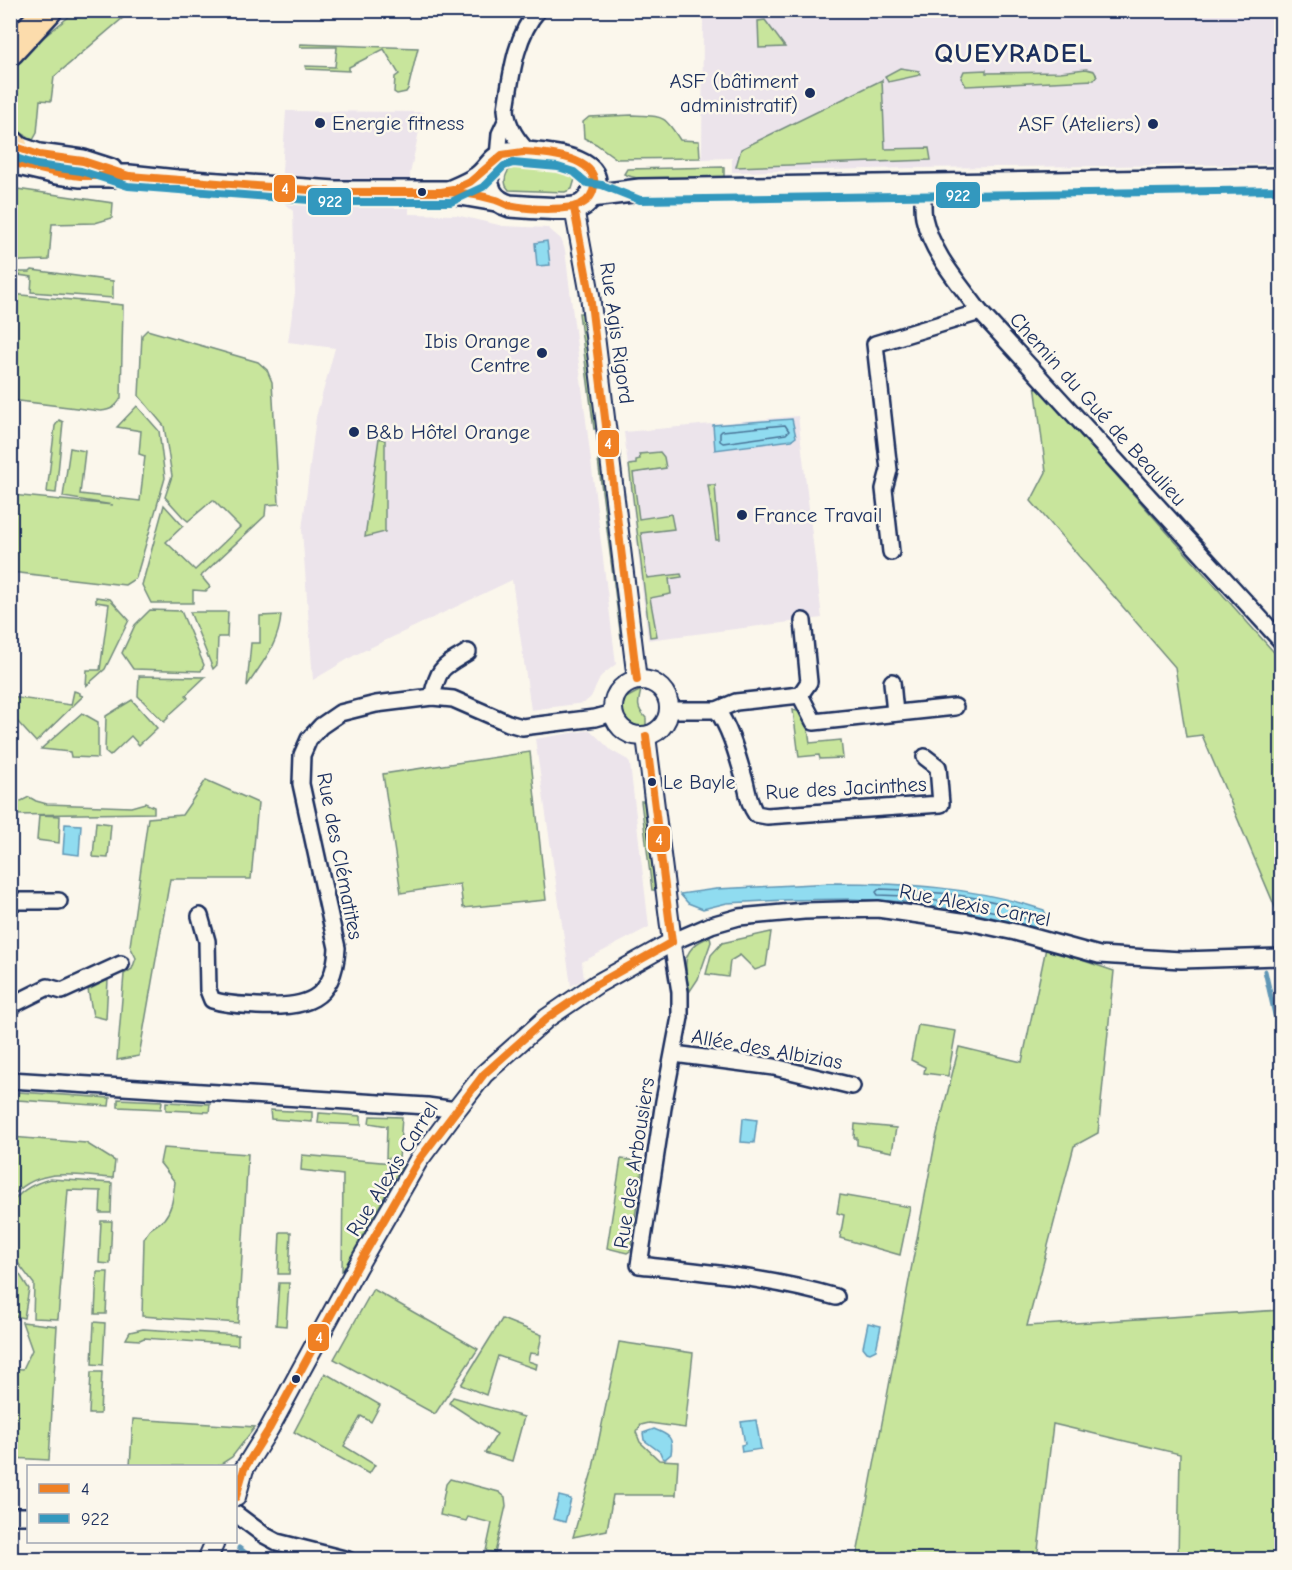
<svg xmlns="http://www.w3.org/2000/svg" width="1292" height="1570" font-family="'Comic Neue',sans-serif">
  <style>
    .built { fill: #ece4eb }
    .green { fill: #c8e59c; stroke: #728a7d; stroke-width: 1.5 }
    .water { fill: #90dcf0; stroke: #6197b6; stroke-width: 1.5 }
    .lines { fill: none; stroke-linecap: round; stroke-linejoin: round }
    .shore { stroke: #4a7498; stroke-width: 1.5 }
    .stream { stroke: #6197b6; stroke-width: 5 }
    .minor-casing { stroke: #1b2f5e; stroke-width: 20 }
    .tertiary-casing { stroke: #1b2f5e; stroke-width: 22 }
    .secondary-casing { stroke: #1b2f5e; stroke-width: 26 }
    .motorway-casing { stroke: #1b2f5e; stroke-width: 32 }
    .minor { stroke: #fbf7ec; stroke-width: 15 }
    .tertiary { stroke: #fbf7ec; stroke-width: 18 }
    .secondary { stroke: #fbf7ec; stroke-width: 21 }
    .motorway { stroke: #fcdcac; stroke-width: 27 }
    .bus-1-casing { stroke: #fbf7ec; stroke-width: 12 }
    .bus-2-casing { stroke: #fbf7ec; stroke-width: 12 }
    .bus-1 { stroke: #f08023; stroke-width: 8 }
    .bus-2 { stroke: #3398be; stroke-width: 8 }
    .poi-dot { fill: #1b2f5e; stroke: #fbf7ec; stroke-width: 2 }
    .labels { text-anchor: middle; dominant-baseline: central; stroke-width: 5; stroke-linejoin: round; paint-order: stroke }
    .bus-label { font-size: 20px; fill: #1b2f5e; stroke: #fbf7ec; text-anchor: start }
    .poi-label { font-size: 21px; fill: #1b2f5e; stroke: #fbf7ec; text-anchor: end }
    .street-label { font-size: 21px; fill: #1b2f5e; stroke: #fbf7ec }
    .district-label { font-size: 27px; font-weight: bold; letter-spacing: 1.5px; fill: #1b2f5e; stroke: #fbf7ec }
    .line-badge { stroke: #fbf7ec; stroke-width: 2 }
    .badge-label { font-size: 16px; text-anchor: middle; font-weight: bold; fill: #fff }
  </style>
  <rect width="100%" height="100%" fill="#fbf7ec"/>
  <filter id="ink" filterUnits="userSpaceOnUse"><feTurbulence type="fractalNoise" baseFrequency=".0167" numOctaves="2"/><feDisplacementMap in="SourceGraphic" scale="12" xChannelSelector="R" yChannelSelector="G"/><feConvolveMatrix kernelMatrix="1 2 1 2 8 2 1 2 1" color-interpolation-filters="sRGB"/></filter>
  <g filter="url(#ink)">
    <g class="built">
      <polygon points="706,11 1281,11 1281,164 913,168 732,172 732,158 702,159 703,17"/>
      <polygon points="286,111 423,112 410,174 409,214 456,215 503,226 548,228 561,239 565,250 616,664 601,676 591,697 584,703 531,710 512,580 355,655 313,680 302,530 316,417 335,348 288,342 295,293 293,211 280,200"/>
      <polygon points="798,416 822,618 648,640 624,432"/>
      <polygon points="590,730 612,751 628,760 630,764 649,927 582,962 584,979 571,986 535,739"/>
    </g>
    <g class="green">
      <polygon points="76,11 131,11 54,77 51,101 40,100 37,133 33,140 18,131 11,122 10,69 23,54"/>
      <polygon points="765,20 785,47 759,48 758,21"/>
      <polygon points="300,44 418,48 408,89 406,92 397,94 394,92 395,77 399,74 384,49 349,67 349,71 306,69 305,66 335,67 337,47 300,47"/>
      <polygon points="900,68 919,71 920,75 888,82 885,76"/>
      <polygon points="1086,69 1094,71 1097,76 1094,80 966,86 961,78 964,71 986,70 986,73 1060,72"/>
      <polygon points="882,80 885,149 929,148 931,160 736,167 741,149"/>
      <path d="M632 115C663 117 663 113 680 140L699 141 700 158 617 159 596 144 584 138 583 122 589 117Z"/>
      <path d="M517 166 567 173 575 179 572 189 565 192 509 190 506 186C503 176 508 168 517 166Z"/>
      <path d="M724 167V179C695 179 651 186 624 174L627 169Z"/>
      <polygon points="10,188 113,203 112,218 95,223 52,224 49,260 21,261 11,264"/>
      <polygon points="32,270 113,281 113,298 31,292 32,277 11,274 11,272 30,272"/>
      <path d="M11 294 123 305 121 398C116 407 111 410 101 411L11 400 10 351 15 310 11 309Z"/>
      <polygon points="579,313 584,313 599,428 594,429"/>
      <polygon points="147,330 258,362 267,370 272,382 279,504 266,505 265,516 201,576 210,587 206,591 193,590 193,603 151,603 142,585 164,505 183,526 166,542 195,570 240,527 213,500 188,521 183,517 165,497 172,476 164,426 139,396 142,335"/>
      <polygon points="1035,384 1281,660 1281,921 1202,735 1186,737 1175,667 1031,501 1046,472"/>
      <polygon points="137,406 159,431 165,478 136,578 125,585 11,572 12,495 113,505 63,497 70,448 85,451 80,494 140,501 145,456 139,454 141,431 117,427"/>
      <polygon points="59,420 63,422 56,493 47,492 55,426"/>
      <polygon points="379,438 385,440 385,532 365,537"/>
      <polygon points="660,452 664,457 666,468 633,473 639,519 671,514 674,529 641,533 647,578 681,574 682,577 669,579 671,594 650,598 657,636 650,637 629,465 636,464 636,460 640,459 639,454"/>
      <polygon points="602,459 626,638 621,638 598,460"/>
      <polygon points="708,485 715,485 719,540 716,540"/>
      <polygon points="96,597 110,599 129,620 105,669 86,686 87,670 100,670 109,604 96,602"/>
      <polygon points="150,610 181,611 204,665 201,671 133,669 122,653 135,625"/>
      <polygon points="190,612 228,612 227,637 218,637 217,665 213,669"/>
      <path d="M281 615C279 644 262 663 247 686L251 643H260V616Z"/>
      <polygon points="139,676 205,677 186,695 188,698 167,717 168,718 164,722 138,696"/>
      <path d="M641 690C638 703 636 708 646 718V727L639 728 629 724 622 712 624 699Z"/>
      <polygon points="74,691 80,693 80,695 83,696 36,742 15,719 11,722 11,697 71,705"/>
      <polygon points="132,700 157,728 139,745 131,736 110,756 105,752 106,716"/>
      <polygon points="793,710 801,712 808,729 810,743 841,740 843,758 820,759 819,755 799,757"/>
      <polygon points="82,713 98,722 98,758 71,757 70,752 41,749"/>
      <polygon points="530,752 546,900 463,908 460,884 401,893 383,774"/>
      <polygon points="206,780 258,803 251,879 170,879 139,1056 117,1060 124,974 132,969 136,958 130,946 148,818 182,815"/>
      <polygon points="29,797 36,801 47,804 131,807 145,803 154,807 154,813 11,815 11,806"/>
      <polygon points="641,801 644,801 655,890 652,890"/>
      <polygon points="39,815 60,816 59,843 37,840"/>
      <polygon points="96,822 111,824 108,858 93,857"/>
      <polygon points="771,932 766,966 755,970 740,955 730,961 728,977 706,974 711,955 722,943"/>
      <path d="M710 937 711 942 698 979 690 991C683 966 681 947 710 937Z"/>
      <polygon points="1046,948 1114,971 1098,1133 1074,1146 1027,1326 1281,1310 1281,1559 1178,1559 1180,1454 1053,1424 1037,1559 856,1560 936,1138 959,1047 1022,1062"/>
      <polygon points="108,980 106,1019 93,1016 88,990"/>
      <polygon points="918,1025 956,1031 948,1076 924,1073 925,1067 911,1060"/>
      <polygon points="18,1092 110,1098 109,1106 17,1100"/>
      <polygon points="118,1099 162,1101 161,1109 118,1107"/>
      <polygon points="166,1102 210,1104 209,1112 166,1110"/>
      <polygon points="270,1110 312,1112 312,1122 271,1119"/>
      <polygon points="319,1113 361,1116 361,1125 318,1123"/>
      <polygon points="370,1116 402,1117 399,1160 386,1158 387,1126 369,1123"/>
      <polygon points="855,1124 896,1128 892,1152 857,1145 857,1138 854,1138"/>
      <path d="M11 1137 86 1143 115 1161 113 1178C75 1176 38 1165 11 1198Z"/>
      <path d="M163 1148 248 1154 238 1323 142 1316 144 1239C150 1225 155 1228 164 1219 173 1208 173 1196 175 1182L160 1163Z"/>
      <polygon points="302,1155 403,1164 342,1272 343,1175 301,1170"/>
      <polygon points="621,1159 638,1161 642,1170 630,1251 627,1253 607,1248"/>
      <path d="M50 1179 112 1183 111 1213H100L101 1191 68 1190 58 1319 33 1318 34 1284 11 1254V1205C19 1191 35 1183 50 1179Z"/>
      <polygon points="840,1195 910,1207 900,1255 840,1238 844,1215 837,1213"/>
      <polygon points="101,1221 112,1221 110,1264 99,1263"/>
      <polygon points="280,1232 291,1232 289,1274 278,1274"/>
      <polygon points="11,1261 29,1289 24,1318 11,1315"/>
      <polygon points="97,1272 108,1272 106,1314 95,1314"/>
      <polygon points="279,1283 289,1283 286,1326 276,1325"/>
      <polygon points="373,1289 478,1349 435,1414 334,1359"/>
      <polygon points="502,1319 542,1335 538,1354 530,1353 528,1361 537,1364 536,1369 498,1356 486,1395 461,1385"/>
      <polygon points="22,1322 57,1326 49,1460 11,1458 11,1368 23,1369 32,1350"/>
      <polygon points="94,1322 105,1323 103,1365 92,1364"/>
      <polygon points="143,1329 238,1335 238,1345 144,1338 140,1340 126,1339 130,1332"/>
      <polygon points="619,1342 693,1353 685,1428 649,1423 641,1425 636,1432 640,1442 659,1460 678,1461 676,1495 613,1495 607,1530 573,1537 593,1468"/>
      <polygon points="91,1372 102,1372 100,1414 89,1414"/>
      <polygon points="325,1373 380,1405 371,1422 361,1416 344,1446 375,1465 369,1474 294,1432"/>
      <polygon points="453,1397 524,1417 512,1461 485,1453 497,1434 449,1403"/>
      <polygon points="133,1419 255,1427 232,1457 218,1466 130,1466"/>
      <polygon points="450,1479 499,1492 505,1497 506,1506 495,1553 486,1551 492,1523 468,1517 466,1521 440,1515 446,1484"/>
    </g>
    <g class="water">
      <polygon points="547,241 550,265 537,266 535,243"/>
      <polygon points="792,419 796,437 792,440 715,450 713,425"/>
      <polygon points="65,824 81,825 79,855 63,853"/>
      <path d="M833 883C905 883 975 887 1044 910L1047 917 1035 927 964 911 906 902 849 899 786 900 727 903 703 909 688 903 680 894 716 889Z"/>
      <polygon points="743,1118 757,1120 754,1143 741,1142"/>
      <polygon points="868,1323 881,1326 876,1350 870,1353 867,1352 863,1347"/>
      <polygon points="756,1420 761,1449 742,1452 741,1445 745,1444 741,1422"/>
      <path d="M654 1429C669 1435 674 1437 671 1454L665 1459 662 1457 660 1452 644 1440 643 1433Z"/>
      <polygon points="559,1496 571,1499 565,1522 553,1519"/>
    </g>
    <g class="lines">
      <g class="shore">
        <polygon points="785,425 789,431 786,434 723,443 720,441 720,433 722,431"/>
        <polygon points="879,889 905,890 908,894 905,896 878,895 876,892"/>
        <path d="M915 892C950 891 1002 902 1035 913L1037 917 1032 920 965 905 916 898 914 895Z"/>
      </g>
      <g class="stream">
        <polyline points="1265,971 1275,1015 1282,1033"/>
        <polyline points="239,1548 255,1560"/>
      </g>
      <g class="minor-casing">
        <g id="minor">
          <path d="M529 153C518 141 507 127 506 109 511 77 515 36 538 10"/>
          <polyline points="498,157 500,134 507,119"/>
          <path d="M924 184C923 195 922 207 924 218 932 254 959 283 980 312L1282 642"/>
          <polyline points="891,552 884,489 889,470 875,344 980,312"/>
          <polyline points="892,682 895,713"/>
          <polyline points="800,695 814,722 955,707"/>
          <path d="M432 697C439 666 442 668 468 652"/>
          <polyline points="669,710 717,710 736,702 800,695 809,682 803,621"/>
          <path d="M717 710C731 730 737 755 744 778 748 791 748 803 756 814L767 816 941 804 938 767 925 757"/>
          <polyline points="10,901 59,901"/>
          <path d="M200 916 207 941 208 990 212 1000C227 1005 241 1005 257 1006 305 1008 334 1002 337 948L301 784 302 755 309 739 321 726 340 713 376 704 432 697 453 699 508 723 522 727 595 718 613 713"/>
          <polyline points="10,1006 48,987 62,991 121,964"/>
          <polyline points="674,1054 774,1067 852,1086"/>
          <polyline points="10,1080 427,1106 456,1110"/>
          <path d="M836 1297C772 1278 705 1272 639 1265L664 1101 680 1017V992L672 942 711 925 739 917 804 911 878 909 968 922 1015 932 1099 955 1181 960 1282 957"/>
          <polyline points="236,1514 264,1535 277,1542 348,1560"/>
          <polyline points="10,1516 28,1516"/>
        </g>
      </g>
      <g class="tertiary-casing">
        <g id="tertiary">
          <polyline points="574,208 590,295 637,680"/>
          <circle cx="641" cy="708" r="28"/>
          <polyline points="236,1497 244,1469 269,1429 357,1267 418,1161 456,1110 484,1074 547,1018 597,984 672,942 646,736"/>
          <polyline points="207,1560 215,1542"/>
        </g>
      </g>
      <g class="secondary-casing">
        <g id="secondary">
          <polyline points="10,145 39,155 83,161 111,170"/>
          <polyline points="10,162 57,173 81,176 129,176 177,181 335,192 449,192 496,200"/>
          <path d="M449 192C458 188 469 184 477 178 488 171 492 158 504 154 514 151 526 153 536 154 556 156 608 161 592 194 588 201 582 207 574 208 560 210 525 207 510 206 492 201 485 188 488 169"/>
          <polyline points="591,196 640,190 1282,179"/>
        </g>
      </g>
      <g class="motorway-casing">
        <g id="motorway">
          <polyline points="10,51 48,10"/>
          <polyline points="10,143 14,147"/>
        </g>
      </g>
      <use href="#minor" class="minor"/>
      <use href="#tertiary" class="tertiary"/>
      <use href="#secondary" class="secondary"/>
      <use href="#motorway" class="motorway"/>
      <g class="bus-1-casing">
        <g id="bus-1">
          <polyline points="10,145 39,155 83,161 129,176"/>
          <path d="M523 152C544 153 604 156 593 191 590 200 582 205 573 207 553 210 528 209 508 205 504 204 500 201 496 200 480 195 458 192 441 192L453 190 470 182 502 155Z"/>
          <polyline points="10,162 57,173 81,176 129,176"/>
          <polyline points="129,176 335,192 441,192"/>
          <polyline points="574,208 590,295 637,680"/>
          <polyline points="646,736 672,942"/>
          <polyline points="236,1497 244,1469 269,1429 357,1267 418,1161 484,1074 547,1018 597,984 672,942"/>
        </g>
      </g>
      <g class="bus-2-casing">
        <polyline id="bus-2" points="10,156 37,165 81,171 128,186 335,202 451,202 483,187 504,166 513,163 558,167 574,172 587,183 602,185 640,200 1282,190"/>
      </g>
      <use href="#bus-1" class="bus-1"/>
      <use href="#bus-2" class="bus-2"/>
    </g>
  </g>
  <g class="poi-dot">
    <circle cx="810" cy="93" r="6"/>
    <circle cx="320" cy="123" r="6"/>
    <circle cx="1153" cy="124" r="6"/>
    <circle cx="422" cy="192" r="5"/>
    <circle cx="542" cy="353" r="6"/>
    <circle cx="354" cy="432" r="6"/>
    <circle cx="742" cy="515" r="6"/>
    <circle cx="652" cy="782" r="5"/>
    <circle cx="296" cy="1379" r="5"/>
  </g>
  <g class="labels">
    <g class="bus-label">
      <text x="663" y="782">Le Bayle</text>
    </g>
    <g class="poi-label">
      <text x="798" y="81">ASF (bâtiment<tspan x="798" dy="24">administratif)</tspan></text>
      <text x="332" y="123" text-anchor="start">Energie fitness</text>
      <text x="1141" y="124">ASF (Ateliers)</text>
      <text x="530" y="341">Ibis Orange<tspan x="530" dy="24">Centre</tspan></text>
      <text x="366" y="432" text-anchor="start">B&amp;b Hôtel Orange</text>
      <text x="754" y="515" text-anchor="start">France Travail</text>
    </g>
    <g class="street-label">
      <text transform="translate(617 333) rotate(82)">Rue Agis Rigord</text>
      <text transform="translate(1098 409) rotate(48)">Chemin du Gué de Beaulieu</text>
      <text transform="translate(846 788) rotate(-3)">Rue des Jacinthes</text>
      <text transform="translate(340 856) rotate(79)">Rue des Clématites</text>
      <text transform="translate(975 905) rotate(11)">Rue Alexis Carrel</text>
      <text transform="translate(767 1049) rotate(10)">Allée des Albizias</text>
      <text transform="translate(634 1163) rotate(-81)">Rue des Arbousiers</text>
      <text transform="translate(392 1169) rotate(-58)">Rue Alexis Carrel</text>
    </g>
    <g class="district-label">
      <text x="1014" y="53">QUEYRADEL</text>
    </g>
  </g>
  <g class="line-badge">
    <rect x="273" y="174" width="23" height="29" rx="6" fill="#f08023"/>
    <rect x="935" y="181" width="46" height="28" rx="6" fill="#3398be"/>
    <rect x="307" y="187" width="45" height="29" rx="6" fill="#3398be"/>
    <rect x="597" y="429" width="23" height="29" rx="6" fill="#f08023"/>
    <rect x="647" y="825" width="24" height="28" rx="6" fill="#f08023"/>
    <rect x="307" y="1323" width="23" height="29" rx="6" fill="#f08023"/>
  </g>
  <g class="badge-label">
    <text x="285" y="194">4</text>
    <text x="958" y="201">922</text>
    <text x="330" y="207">922</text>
    <text x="608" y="449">4</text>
    <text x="659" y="845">4</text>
    <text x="319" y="1343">4</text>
  </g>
  <rect width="1292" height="1570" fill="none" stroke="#fbf7ec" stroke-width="36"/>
  <rect x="18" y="18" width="1256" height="1534" fill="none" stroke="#1b2f5e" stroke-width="2" filter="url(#ink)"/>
  <rect x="27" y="1465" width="210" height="78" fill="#fbf7ec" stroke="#a1a7b3" stroke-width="1.5"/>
  <rect x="39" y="1484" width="30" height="9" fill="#f08023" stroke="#a1a7b3" stroke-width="1.5"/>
  <text x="81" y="1495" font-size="18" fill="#1b2f5e">4</text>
  <rect x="39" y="1514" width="30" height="9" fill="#3398be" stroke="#a1a7b3" stroke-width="1.5"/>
  <text x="81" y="1525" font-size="18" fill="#1b2f5e">922</text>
</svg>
